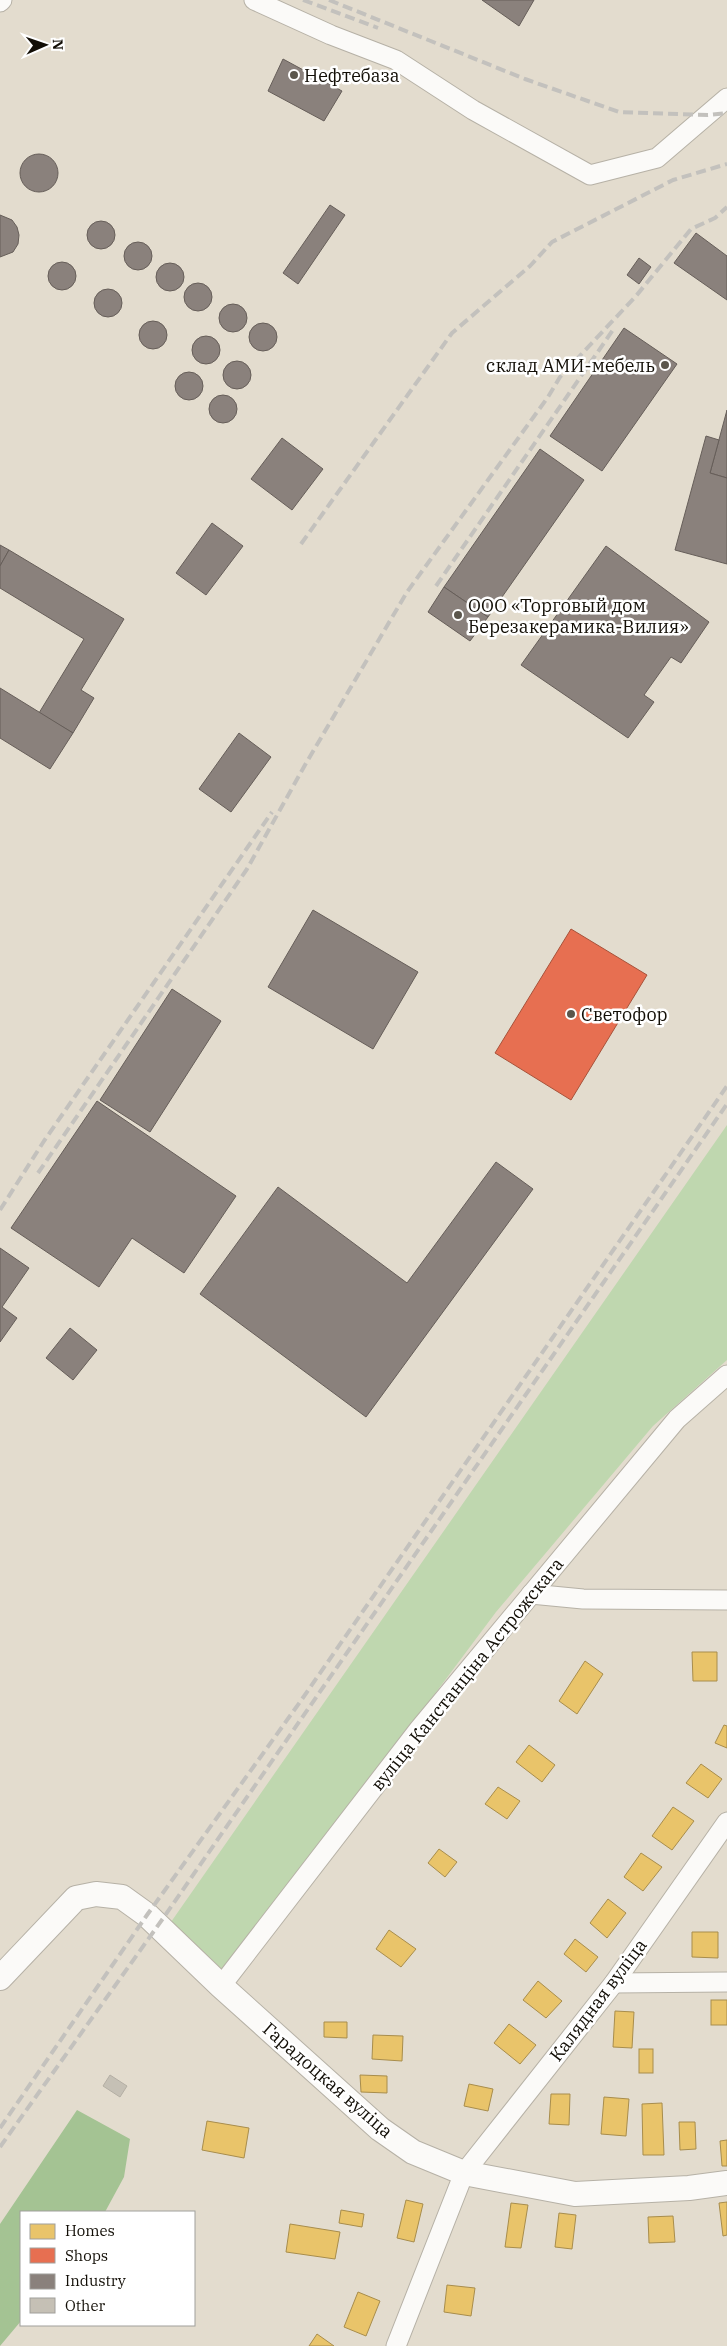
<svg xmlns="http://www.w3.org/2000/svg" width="727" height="2346" font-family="'IBM Plex Serif',serif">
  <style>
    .green { fill: #bfd7af }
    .forest { fill: #a4c393 }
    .homes { fill: #e9c46a; stroke: #a88d4c }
    .shops { fill: #e76f51; stroke: #a7523a }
    .industry { fill: #8a817c; stroke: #665e59 }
    .building { fill: #c5c0b5; stroke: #b4afa4 }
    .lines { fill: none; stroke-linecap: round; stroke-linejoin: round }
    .minor-casing { stroke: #b6b1a6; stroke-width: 21 }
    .tertiary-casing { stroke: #b6b1a6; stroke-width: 26 }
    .minor { stroke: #fbfaf8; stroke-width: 19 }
    .tertiary { stroke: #fbfaf8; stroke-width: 24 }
    .rail { stroke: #c3c1bd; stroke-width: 4; stroke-dasharray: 10 5; stroke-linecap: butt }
    .poi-dot { fill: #5b564c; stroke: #fff; stroke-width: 2 }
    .labels { text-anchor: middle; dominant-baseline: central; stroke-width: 5; stroke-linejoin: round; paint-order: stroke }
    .poi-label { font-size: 18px; fill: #120e06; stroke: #fff; text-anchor: start }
    .street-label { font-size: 18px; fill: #120e06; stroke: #fff }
  </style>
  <rect width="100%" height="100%" fill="#e3dcce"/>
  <polygon class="green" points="727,1125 727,1360 653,1426 496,1612 304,1869 214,1979 164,1932"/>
  <polygon class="forest" points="77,2110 130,2139 124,2177 105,2212 21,2212 21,2321 0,2346 0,2224"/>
  <g class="homes">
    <polygon points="692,1652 717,1652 717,1681 693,1681"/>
    <polygon points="585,1661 603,1674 577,1714 559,1701"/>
    <polygon points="724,1725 727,1726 727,1748 715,1743"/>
    <polygon points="529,1745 555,1765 542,1782 516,1762"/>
    <polygon points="701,1764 722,1779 708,1798 686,1783"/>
    <polygon points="498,1787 520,1801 507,1819 485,1804"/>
    <polygon points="673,1807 694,1821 672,1850 652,1836"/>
    <polygon points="439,1849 457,1862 445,1877 428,1863"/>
    <polygon points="641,1853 662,1867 643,1891 624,1877"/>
    <polygon points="608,1899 626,1913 607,1938 590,1923"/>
    <polygon points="389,1930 416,1949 401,1967 376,1949"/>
    <polygon points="692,1932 718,1932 718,1958 692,1957"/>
    <polygon points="575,1939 598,1957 586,1972 564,1954"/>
    <polygon points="538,1981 562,2001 546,2018 523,2000"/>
    <rect x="711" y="2000" width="16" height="25"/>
    <polygon points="615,2011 634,2012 632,2048 613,2047"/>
    <polygon points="324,2022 347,2022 347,2038 324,2037"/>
    <polygon points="509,2024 536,2045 520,2064 494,2043"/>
    <polygon points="373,2035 403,2036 402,2061 372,2059"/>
    <rect x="639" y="2049" width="14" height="24"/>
    <polygon points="360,2075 387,2076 387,2093 361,2092"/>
    <polygon points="469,2084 493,2089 488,2111 464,2106"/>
    <polygon points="551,2094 570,2094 569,2125 549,2124"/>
    <polygon points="604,2097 629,2099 626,2136 601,2134"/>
    <polygon points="662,2103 664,2155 643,2155 642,2104"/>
    <polygon points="207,2121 249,2128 244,2158 202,2150"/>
    <polygon points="679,2122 695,2122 696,2149 680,2150"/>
    <polygon points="727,2140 727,2166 722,2166 720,2141"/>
    <polygon points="406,2200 423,2204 414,2242 397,2238"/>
    <polygon points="727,2202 727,2235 723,2236 719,2203"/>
    <polygon points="511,2203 528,2205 521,2248 505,2247"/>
    <polygon points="341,2210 364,2214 362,2227 339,2223"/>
    <polygon points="559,2213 576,2215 572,2249 555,2247"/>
    <polygon points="673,2216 675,2242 649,2243 648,2217"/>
    <polygon points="290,2224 340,2232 335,2259 286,2252"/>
    <polygon points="447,2285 475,2288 471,2316 444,2312"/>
    <polygon points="358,2292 380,2301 366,2336 344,2327"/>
    <polygon points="317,2334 334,2346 309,2346"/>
  </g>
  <polygon class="shops" points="571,929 647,975 571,1100 495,1053"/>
  <g class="industry">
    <polygon points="482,0 534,0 519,26"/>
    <polygon points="283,59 342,91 324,121 268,91"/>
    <circle cx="39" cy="173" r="19"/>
    <polygon points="330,205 345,215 298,284 283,273"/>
    <polygon points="0,215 12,220 17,227 19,235 18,244 13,252 0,257"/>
    <circle cx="101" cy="235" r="14"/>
    <polygon points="696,233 727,256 727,300 674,263"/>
    <circle cx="138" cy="256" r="14"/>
    <polygon points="639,258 651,267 639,284 627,275"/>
    <circle cx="62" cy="276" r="14"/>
    <circle cx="170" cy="277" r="14"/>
    <circle cx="198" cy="297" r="14"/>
    <circle cx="108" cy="303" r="14"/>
    <circle cx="233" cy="318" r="14"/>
    <circle cx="153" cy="335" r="14"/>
    <circle cx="263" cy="337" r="14"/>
    <polygon points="624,328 677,364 602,471 550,436"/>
    <circle cx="206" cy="350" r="14"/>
    <circle cx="237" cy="375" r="14"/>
    <circle cx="189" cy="386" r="14"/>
    <circle cx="223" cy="409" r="14"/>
    <polygon points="727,410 727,478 710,473"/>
    <polygon points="706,436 719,440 710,473 727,478 727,564 675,550"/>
    <polygon points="282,438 323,469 292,510 251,479"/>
    <polygon points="540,449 584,480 488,617 444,587"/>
    <polygon points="212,523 243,546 206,595 176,573"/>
    <polygon points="0,545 9,550 0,566"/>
    <polygon points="606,546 709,622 681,663 671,657 644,695 654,702 628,738 521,665"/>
    <polygon points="9,550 124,619 81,690 94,698 73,733 39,713 84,639 0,588 0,566"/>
    <polygon points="444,587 488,617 470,641 428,612"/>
    <polygon points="0,688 73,733 50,769 0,738"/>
    <polygon points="239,733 271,757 231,812 199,789"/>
    <polygon points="313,910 418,972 373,1049 268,987"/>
    <polygon points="172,989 221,1021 150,1132 100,1100"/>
    <polygon points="97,1101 236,1196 184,1273 132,1238 99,1287 11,1228"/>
    <polygon points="496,1162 533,1189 366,1417 200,1294 278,1187 407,1283"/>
    <polygon points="0,1248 29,1268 2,1307 17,1318 0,1342"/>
    <polygon points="70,1328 97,1350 73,1380 46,1358"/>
  </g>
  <polygon class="building" points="110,2075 127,2086 120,2097 103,2086"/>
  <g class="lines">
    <g class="minor-casing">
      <g id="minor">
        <polyline points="254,0 331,35 396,60 473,110 590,175 657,158 727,98"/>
        <polyline points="0,2 2,0"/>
        <polyline points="531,1594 583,1599 727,1600"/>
        <polyline points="614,1983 727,1982"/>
        <polyline points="221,1986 419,1729 677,1419 727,1375"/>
        <polyline points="396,2346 464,2173 614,1983 727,1822"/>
      </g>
    </g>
    <g class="tertiary-casing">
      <polyline id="tertiary" points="0,1978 76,1898 96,1894 122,1897 147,1915 221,1986 380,2129 413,2152 464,2173 575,2194 689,2188 727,2183"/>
    </g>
    <use href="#minor" class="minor"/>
    <use href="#tertiary" class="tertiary"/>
    <g class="rail">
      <polyline points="303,0 378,28"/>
      <polyline points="329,0 525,79 619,112 708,115 727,113"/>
      <polyline points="301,544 452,333 530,266 552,242 673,180 727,164"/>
      <polyline points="436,586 615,327"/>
      <polyline points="38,1173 247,869 305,765 407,592 548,397 560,377 636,296 691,229 715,218 727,207"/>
      <polyline points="0,1210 44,1141 272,812"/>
      <polyline points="0,2128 147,1915 300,1702 727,1086"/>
      <polyline points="0,2147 164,1917 727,1104"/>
    </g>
  </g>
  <g class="poi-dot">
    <circle cx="294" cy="75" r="5"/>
    <circle cx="665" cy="365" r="5"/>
    <circle cx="458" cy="615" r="5"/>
    <circle cx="571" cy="1014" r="5"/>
  </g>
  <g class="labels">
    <g class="poi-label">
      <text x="304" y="75">Нефтебаза</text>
      <text x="655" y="365" text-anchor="end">склад АМИ-мебель</text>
      <text x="468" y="605">ООО «Торговый дом<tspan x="468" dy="21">Березакерамика-Вилия»</tspan></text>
      <text x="581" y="1014">Светофор</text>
    </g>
    <g class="street-label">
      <text transform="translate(467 1674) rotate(-51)">вуліца Канстанціна Астрожскага</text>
      <text transform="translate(598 2000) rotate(-53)">Калядная вуліца</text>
      <text transform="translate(328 2080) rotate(41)">Гарадоцкая вуліца</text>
    </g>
  </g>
  <rect x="20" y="2211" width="175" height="115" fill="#ffffff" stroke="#a09f9b"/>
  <rect x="30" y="2224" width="25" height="15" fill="#e9c46a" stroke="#a09f9b"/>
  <text x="65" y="2236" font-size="15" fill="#120e06">Homes</text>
  <rect x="30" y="2248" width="25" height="15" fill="#e76f51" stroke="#a09f9b"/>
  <text x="65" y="2261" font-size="15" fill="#120e06">Shops</text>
  <rect x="30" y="2274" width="25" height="15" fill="#8a817c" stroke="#a09f9b"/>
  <text x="65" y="2286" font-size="15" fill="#120e06">Industry</text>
  <rect x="30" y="2298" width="25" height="15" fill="#c5c0b5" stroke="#a09f9b"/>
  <text x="65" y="2311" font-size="15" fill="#120e06">Other</text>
  <g transform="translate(45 45) rotate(88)" stroke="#ffffff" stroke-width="4" paint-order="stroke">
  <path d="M0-4L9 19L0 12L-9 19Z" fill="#120e06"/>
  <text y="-8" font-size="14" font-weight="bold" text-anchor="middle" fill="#120e06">N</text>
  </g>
</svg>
